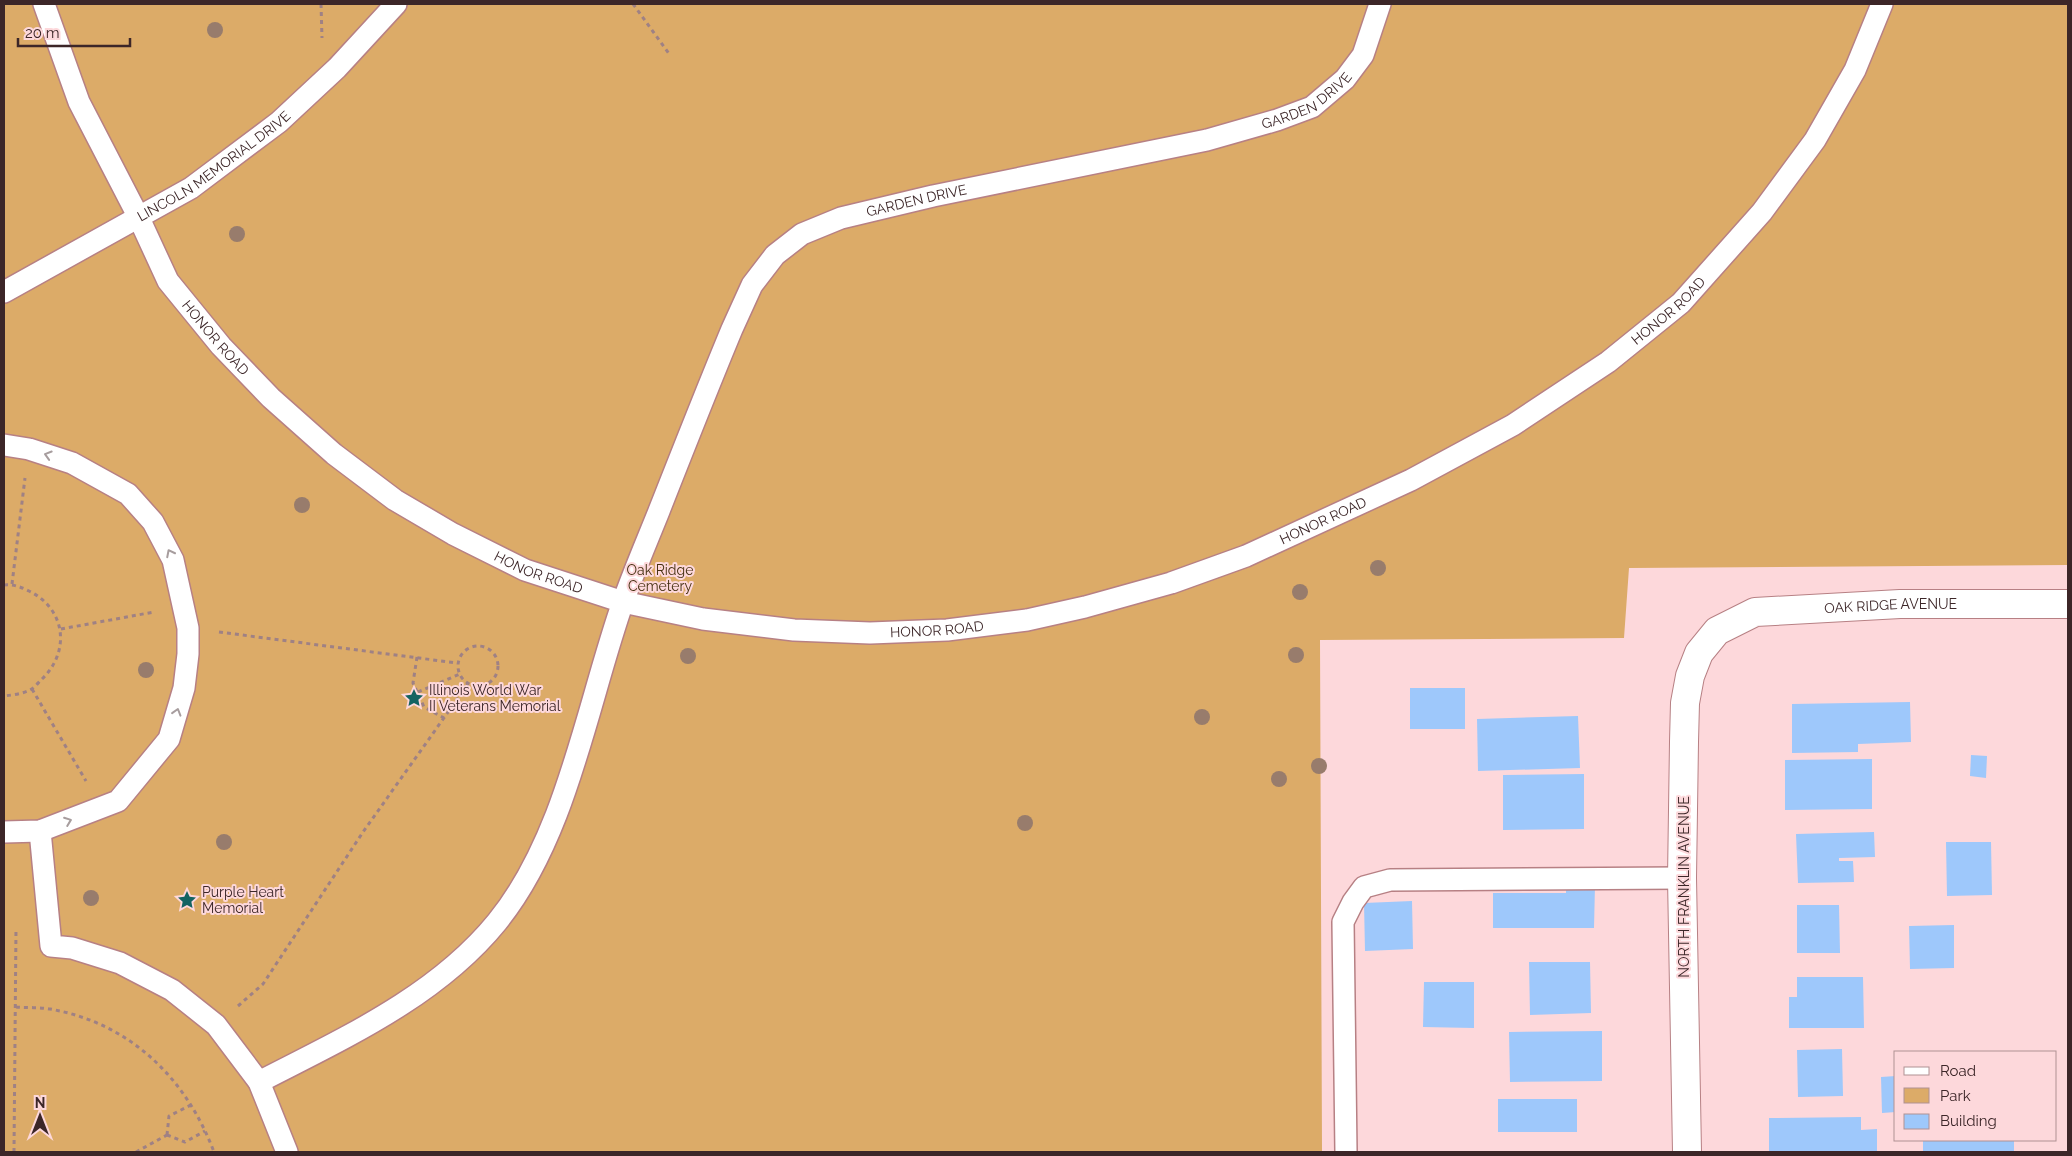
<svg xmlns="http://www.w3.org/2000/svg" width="2072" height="1156" font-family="Raleway,sans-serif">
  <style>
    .green { fill: #dcab68 }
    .building { fill: #9ec8fb }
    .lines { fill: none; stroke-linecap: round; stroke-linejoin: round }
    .lane-casing { stroke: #b78084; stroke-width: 24 }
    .street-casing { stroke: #b78084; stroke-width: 30 }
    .path { stroke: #9f8184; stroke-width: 3; stroke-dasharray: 4 4; stroke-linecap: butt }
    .lane { stroke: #fff; stroke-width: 21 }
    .street { stroke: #fff; stroke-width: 28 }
    .tree { fill: #987c6c }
    .oneway { stroke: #a79d9e }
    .labels { text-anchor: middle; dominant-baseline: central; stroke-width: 4; stroke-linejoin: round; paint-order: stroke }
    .street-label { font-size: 14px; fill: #3c2628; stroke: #fdd8db }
    .park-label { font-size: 14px; fill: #453011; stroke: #fdd8db }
    .poi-label { font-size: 14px; fill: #3c2628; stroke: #fdd8db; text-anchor: start }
  </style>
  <rect width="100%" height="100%" fill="#fdd8db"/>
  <polygon class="green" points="4,4 2068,4 2068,565 1629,568 1624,638 1320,640 1322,1152 4,1152"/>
  <g class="building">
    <rect x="1410" y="688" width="55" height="41"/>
    <polygon points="1910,702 1911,742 1858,744 1858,752 1792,753 1792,704"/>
    <polygon points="1578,716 1580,768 1478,771 1477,719"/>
    <polygon points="1971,755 1987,756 1986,778 1970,776"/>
    <polygon points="1872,759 1872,809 1785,810 1785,760"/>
    <polygon points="1584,774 1584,829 1503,830 1503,775"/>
    <polygon points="1874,832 1875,857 1839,858 1839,861 1853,861 1854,882 1798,883 1796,834"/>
    <polygon points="1946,842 1991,842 1992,895 1947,896"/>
    <polygon points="1566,885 1595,885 1594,928 1493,928 1493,893 1566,893"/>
    <polygon points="1412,901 1413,949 1365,951 1364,903"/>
    <polygon points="1797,905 1839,905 1840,953 1797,953"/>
    <polygon points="1954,925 1954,968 1910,969 1909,926"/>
    <polygon points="1529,962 1590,962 1591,1013 1530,1015"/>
    <polygon points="1797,977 1863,977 1864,1028 1789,1028 1789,997 1797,997"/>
    <polygon points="1424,982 1474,982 1474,1028 1423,1027"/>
    <polygon points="1602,1031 1602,1081 1510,1082 1509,1032"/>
    <polygon points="1842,1049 1843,1096 1798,1097 1797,1050"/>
    <polygon points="1896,1076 1896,1112 1882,1113 1881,1077"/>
    <rect x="1498" y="1099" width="79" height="33"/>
    <polygon points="1861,1117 1861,1130 1877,1129 1877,1152 1769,1152 1769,1118"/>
    <rect x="1923" y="1140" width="91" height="12"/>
  </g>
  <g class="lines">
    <g class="lane-casing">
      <g id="lane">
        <path id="s1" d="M44 4 79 102 138 216 168 281 221 346 271 398 334 454 395 500 453 534 525 570 623 602 703 619 794 630 870 633 947 630 1027 620 1085 607 1171 583 1246 556 1411 480 1513 425 1608 362 1681 303 1762 212 1815 140 1855 70 1882 4"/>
        <path id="s2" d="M4 292 191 188 279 122 337 68 396 4"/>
        <polyline points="4,445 29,449 72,463 128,494 153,522 173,560 188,628 188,654 184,688 169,739 118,801 40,831 4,832"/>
        <polyline points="40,831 51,946 72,948 120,963 172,990 216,1025 259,1082 287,1152"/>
        <path id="s3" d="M259 1082C344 1038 436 997 497 922 567 836 587 704 623 602 634 571 647 541 659 511 683 450 707 389 732 329L752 285 775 255 802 234 841 218 933 196 1207 140 1277 120 1312 107 1345 79 1363 55 1380 4"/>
        <polyline points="1346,1152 1343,922 1353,902 1364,887 1390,880 1682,878"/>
      </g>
    </g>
    <g class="street-casing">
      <g id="street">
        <path id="s4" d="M1687 1152 1682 878 1684 742 1685 703 1690 676 1699 653 1717 631 1755 612 1900 604H2068"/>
      </g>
    </g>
    <g class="path">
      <polyline points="321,4 322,38"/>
      <polyline points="633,4 670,55"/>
      <polyline points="12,584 25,478"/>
      <path d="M4 585C13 584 21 587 29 591 66 609 71 652 41 680 38 683 34 688 30 690 22 694 12 695 4 696"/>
      <polyline points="61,629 154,612"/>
      <polyline points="219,632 457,663"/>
      <circle cx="478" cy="666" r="20"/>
      <polyline points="417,657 413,683 424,707 444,718"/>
      <polyline points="32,689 86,781"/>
      <polyline points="418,692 460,674"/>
      <polyline points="238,1006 263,984 363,832 468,684"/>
      <path d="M16 1007C27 1008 39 1007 50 1009 130 1023 186 1078 214 1152"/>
      <polyline points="167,1135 169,1116 191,1105"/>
      <polyline points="167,1135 185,1142 205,1131"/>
      <polyline points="14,1152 16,928"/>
      <polyline points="136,1152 167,1135"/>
    </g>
    <use href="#lane" class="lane"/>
    <use href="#street" class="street"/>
  </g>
  <g class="tree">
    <circle cx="215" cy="30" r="8"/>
    <circle cx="237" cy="234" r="8"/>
    <circle cx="302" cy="505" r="8"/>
    <circle cx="1378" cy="568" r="8"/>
    <circle cx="1300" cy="592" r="8"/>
    <circle cx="1296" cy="655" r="8"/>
    <circle cx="688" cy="656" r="8"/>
    <circle cx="146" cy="670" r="8"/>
    <circle cx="1202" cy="717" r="8"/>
    <circle cx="1319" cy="766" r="8"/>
    <circle cx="1279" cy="779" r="8"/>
    <circle cx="1025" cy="823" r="8"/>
    <circle cx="224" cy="842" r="8"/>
    <circle cx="91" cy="898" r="8"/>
  </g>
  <defs><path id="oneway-chevron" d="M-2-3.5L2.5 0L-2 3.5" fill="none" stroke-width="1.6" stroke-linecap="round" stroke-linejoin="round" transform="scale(1.25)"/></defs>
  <g class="oneway">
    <use href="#oneway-chevron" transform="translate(48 455) rotate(-163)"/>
    <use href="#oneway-chevron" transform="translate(170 553) rotate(-117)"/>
    <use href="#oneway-chevron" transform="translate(177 712) rotate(-73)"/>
    <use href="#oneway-chevron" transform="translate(68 821) rotate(-21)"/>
  </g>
  <defs>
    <g id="sight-bare" transform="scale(1.5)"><path d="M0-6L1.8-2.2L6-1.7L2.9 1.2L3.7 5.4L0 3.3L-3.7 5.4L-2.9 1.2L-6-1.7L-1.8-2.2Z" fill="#136362" stroke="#fdd8db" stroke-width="2.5" paint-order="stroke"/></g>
  </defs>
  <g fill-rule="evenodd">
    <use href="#sight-bare" x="414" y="698"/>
    <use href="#sight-bare" x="187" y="900"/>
  </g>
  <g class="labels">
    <g class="street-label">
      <text stroke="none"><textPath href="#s3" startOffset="1574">GARDEN DRIVE</textPath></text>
      <text stroke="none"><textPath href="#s2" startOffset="245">LINCOLN MEMORIAL DRIVE</textPath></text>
      <text stroke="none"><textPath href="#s3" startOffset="1169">GARDEN DRIVE</textPath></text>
      <text stroke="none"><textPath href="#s1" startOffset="1998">HONOR ROAD</textPath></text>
      <text stroke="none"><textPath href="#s1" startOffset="378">HONOR ROAD</textPath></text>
      <text stroke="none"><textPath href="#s1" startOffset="1592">HONOR ROAD</textPath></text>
      <text stroke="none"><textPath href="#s1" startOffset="782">HONOR ROAD</textPath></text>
      <text stroke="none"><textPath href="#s4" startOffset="708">OAK RIDGE AVENUE</textPath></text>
      <text stroke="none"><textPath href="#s1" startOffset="1188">HONOR ROAD</textPath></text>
      <text transform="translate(1684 887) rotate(-90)">NORTH FRANKLIN AVENUE</text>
    </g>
    <g class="park-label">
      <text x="660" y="570">Oak Ridge<tspan x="660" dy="16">Cemetery</tspan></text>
    </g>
    <g class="poi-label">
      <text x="429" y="690">Illinois World War<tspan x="429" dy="16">II Veterans Memorial</tspan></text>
      <text x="202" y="892">Purple Heart<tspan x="202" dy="16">Memorial</tspan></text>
    </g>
  </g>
  <rect width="2072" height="1156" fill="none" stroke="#3c2628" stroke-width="10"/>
  <rect x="1894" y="1051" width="162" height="90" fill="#fdd8db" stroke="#b09193"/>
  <rect x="1904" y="1067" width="25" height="8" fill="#ffffff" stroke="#b09193"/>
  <text x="1940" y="1076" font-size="15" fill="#3c2628">Road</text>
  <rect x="1904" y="1088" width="25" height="15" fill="#dcab68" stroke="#b09193"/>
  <text x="1940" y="1101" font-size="15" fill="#3c2628">Park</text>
  <rect x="1904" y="1114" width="25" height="15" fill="#9ec8fb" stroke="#b09193"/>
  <text x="1940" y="1126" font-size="15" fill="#3c2628">Building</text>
  <g transform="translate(40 1116)" stroke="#fdd8db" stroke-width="4" paint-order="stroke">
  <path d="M0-4L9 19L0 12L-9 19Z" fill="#3c2628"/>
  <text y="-8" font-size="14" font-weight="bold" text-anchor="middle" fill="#3c2628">N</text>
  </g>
  <path d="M18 38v8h112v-8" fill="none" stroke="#3c2628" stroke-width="2.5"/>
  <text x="25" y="38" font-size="15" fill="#3c2628" stroke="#fdd8db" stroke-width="4" paint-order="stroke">20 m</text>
</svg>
